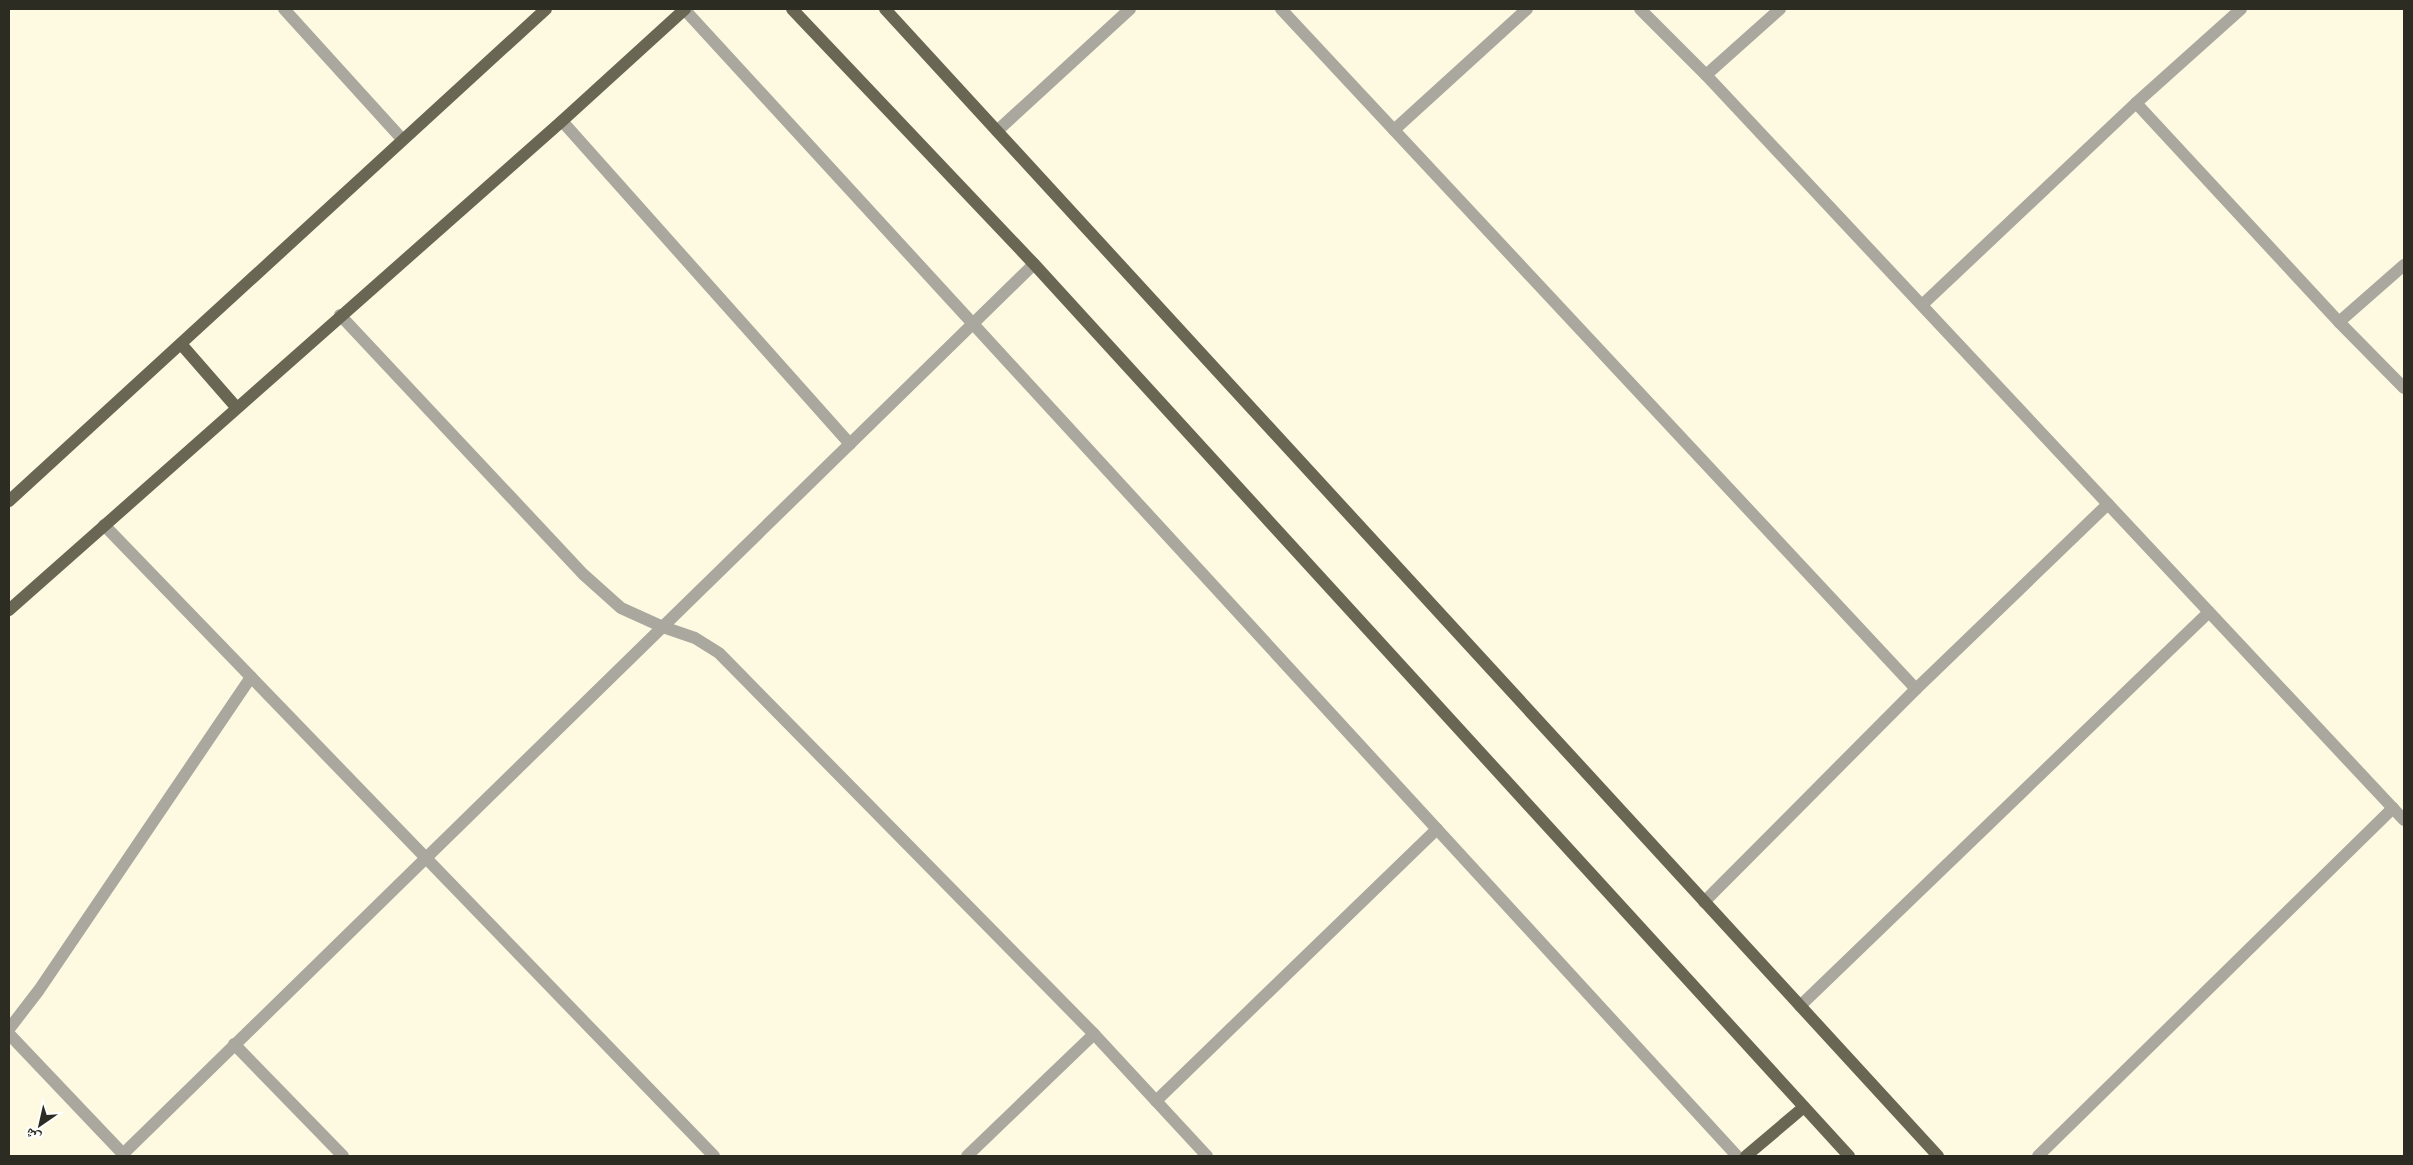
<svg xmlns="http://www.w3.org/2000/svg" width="2413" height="1165" font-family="'Exo 2','Noto Naskh Arabic',sans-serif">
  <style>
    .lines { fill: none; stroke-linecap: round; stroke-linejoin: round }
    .minor { stroke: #aaa89e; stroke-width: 12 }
    .major { stroke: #696653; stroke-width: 12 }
  </style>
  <rect width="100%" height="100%" fill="#fefae1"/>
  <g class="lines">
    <g class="minor">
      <polyline points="284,9 402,139"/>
      <polyline points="684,9 1737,1156"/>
      <polyline points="1281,9 1916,689"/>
      <polyline points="1640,9 1706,75 2404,820"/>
      <polyline points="1706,75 1780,9"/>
      <polyline points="2136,103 2339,322 2404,388"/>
      <polyline points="562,121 850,444"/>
      <polyline points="1394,130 1527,9"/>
      <polyline points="997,131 1130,9"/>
      <polyline points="1922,305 2136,103 2241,9"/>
      <polyline points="340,315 583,574 621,608 663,627 695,638 719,653 1094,1034 1207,1156"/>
      <polyline points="2339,322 2404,265"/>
      <polyline points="104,525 714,1156"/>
      <polyline points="1704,902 1916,689 2108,504"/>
      <polyline points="1800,1006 2209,612"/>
      <polyline points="9,1029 39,990 251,677"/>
      <polyline points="9,1034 125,1156"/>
      <polyline points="234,1044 343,1156"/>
      <polyline points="1156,1101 1437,829"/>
      <polyline points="123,1154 1034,264"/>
      <polyline points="967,1156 1094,1034"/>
      <polyline points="2038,1156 2393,808"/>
    </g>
    <g class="major">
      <polyline points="792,9 1034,264 1849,1156"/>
      <polyline points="885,9 1938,1156"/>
      <polyline points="181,344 236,407"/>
      <polyline points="9,501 546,9"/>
      <polyline points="9,610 562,121 685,9"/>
      <polyline points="1746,1156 1804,1107"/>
    </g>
  </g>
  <rect width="2413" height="1165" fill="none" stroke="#2d2c22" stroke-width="20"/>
  <g transform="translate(40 1125) rotate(214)" stroke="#ffffff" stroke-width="4" paint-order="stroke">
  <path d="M0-4L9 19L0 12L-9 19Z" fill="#2d2c22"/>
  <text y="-8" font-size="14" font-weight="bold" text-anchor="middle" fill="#2d2c22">ش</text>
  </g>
</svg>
